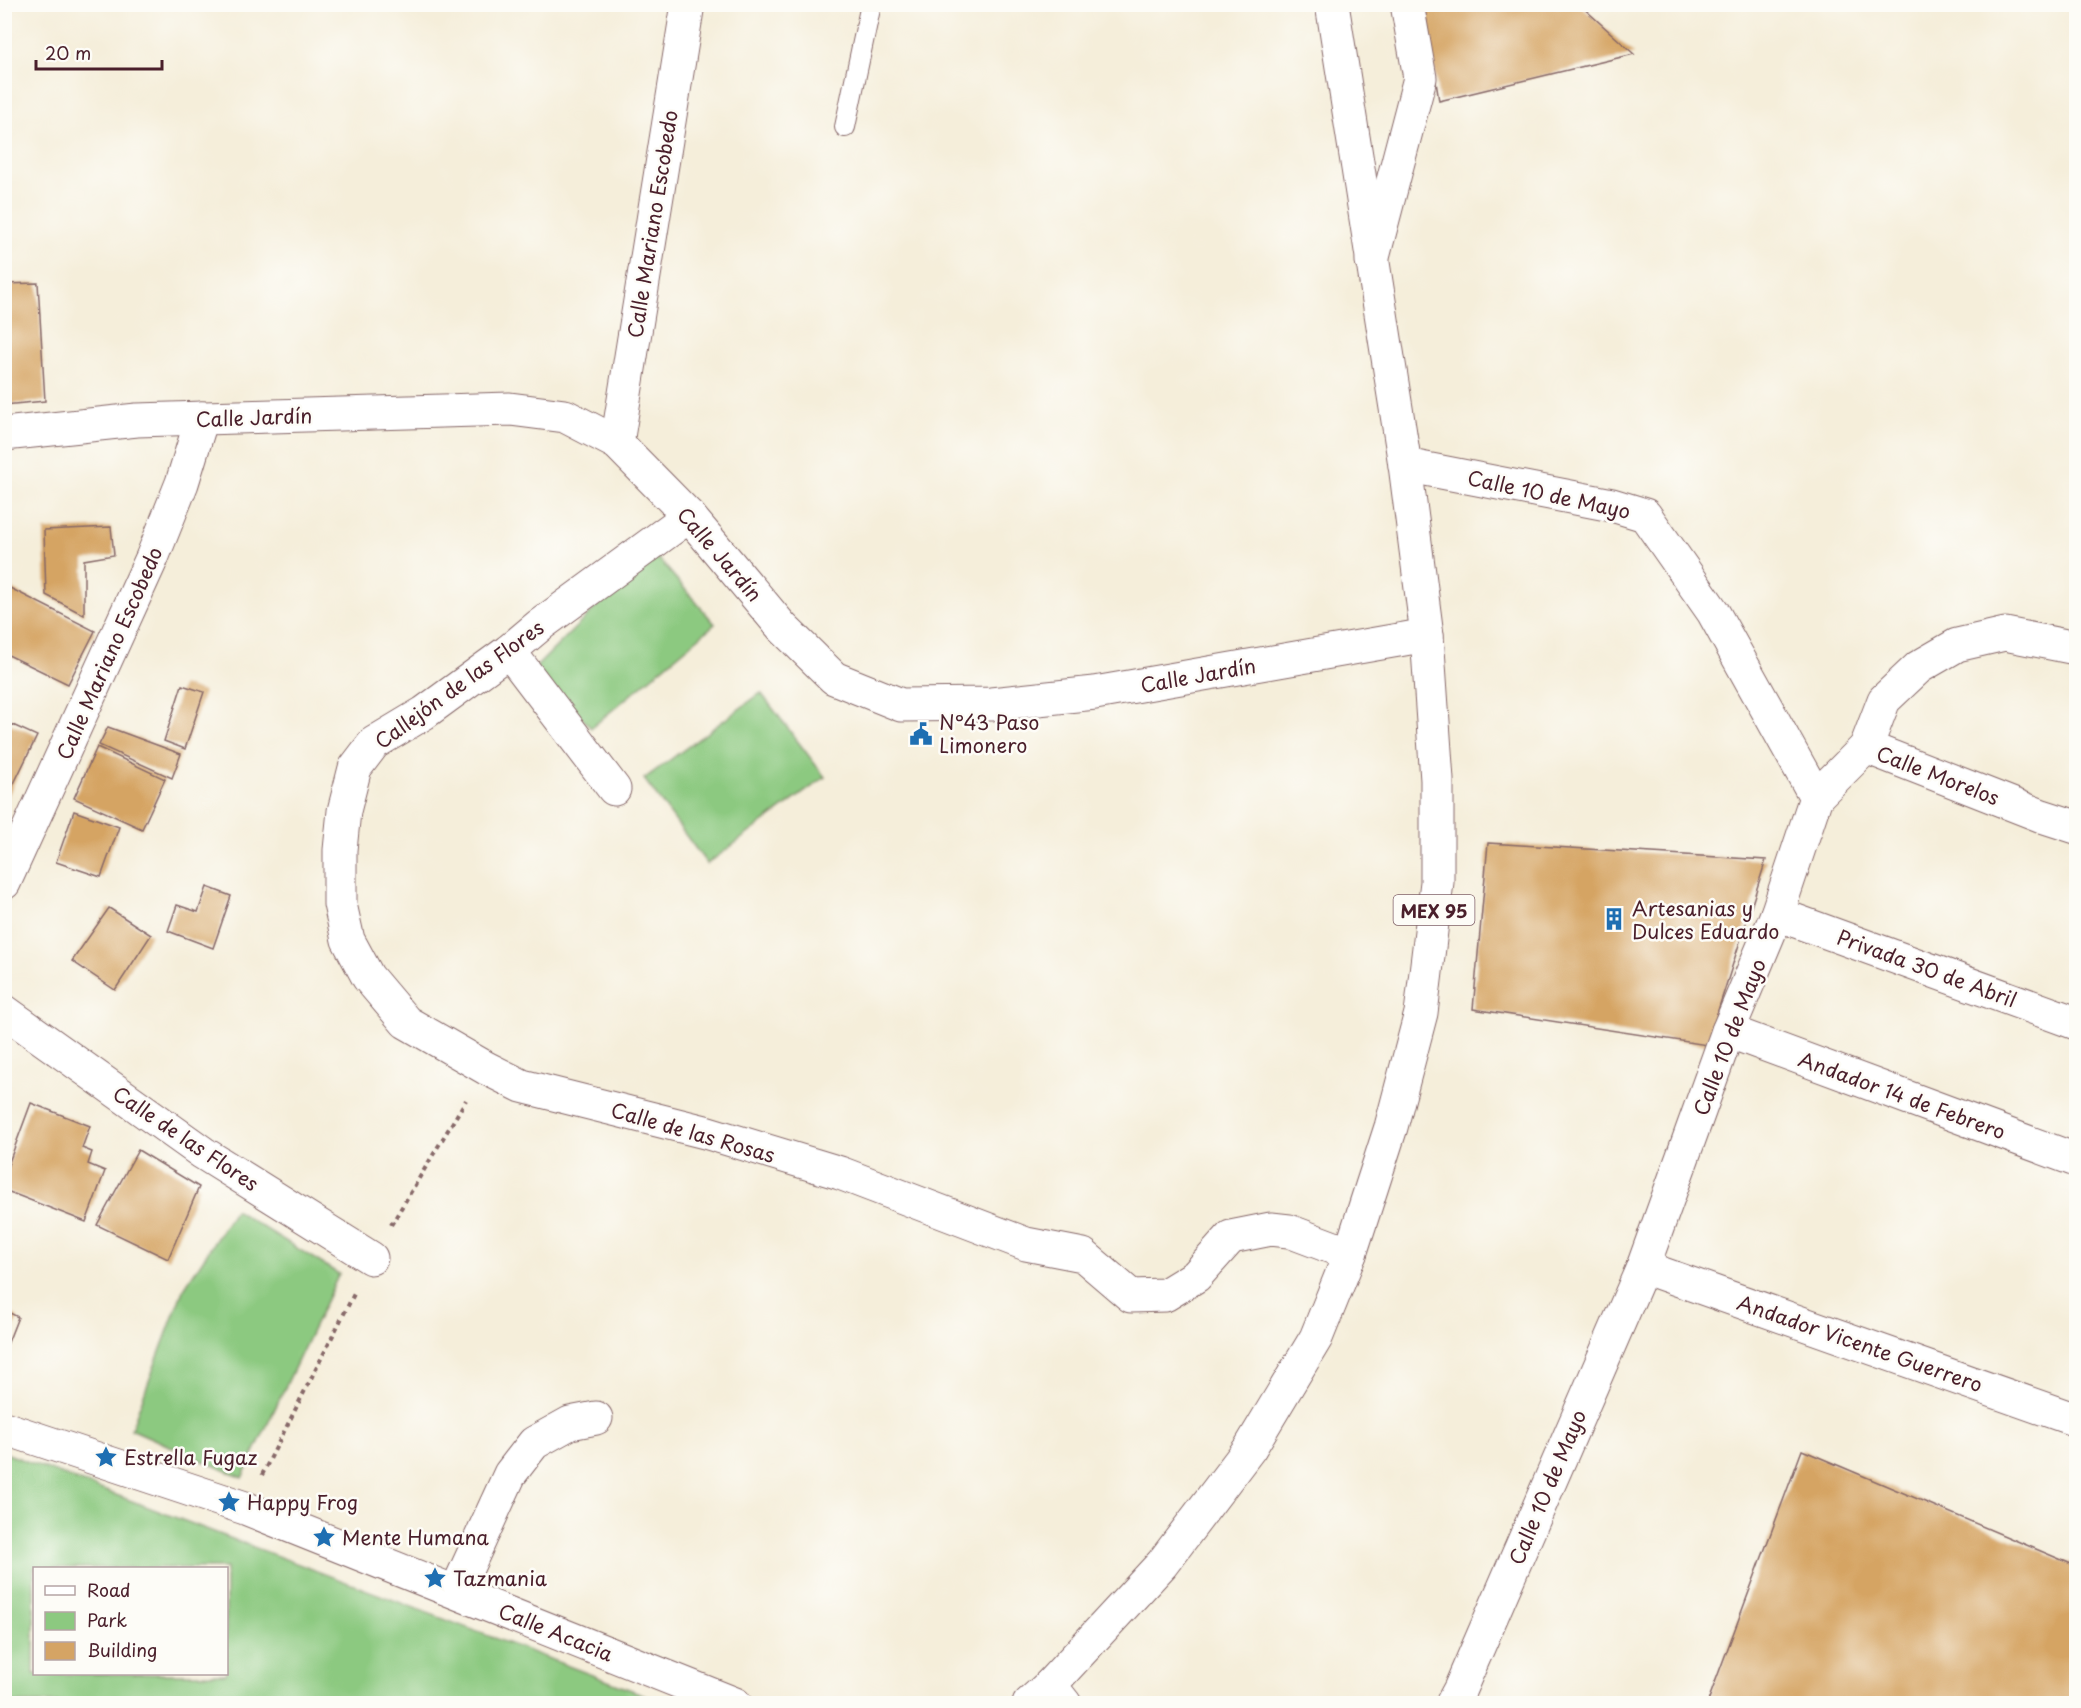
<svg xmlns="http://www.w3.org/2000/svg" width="2081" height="1708" font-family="'Playpen Sans',sans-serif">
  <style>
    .green { fill: #8cc980; stroke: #6b7456; stroke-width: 1.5; fill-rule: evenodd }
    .building { fill: #d5a464 }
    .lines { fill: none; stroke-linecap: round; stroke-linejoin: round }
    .service-casing { stroke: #866768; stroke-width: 22 }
    .minor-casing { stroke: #866768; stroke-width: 35 }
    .secondary-casing { stroke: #866768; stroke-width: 35 }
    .trunk-casing { stroke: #866768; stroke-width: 35 }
    .path { stroke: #866768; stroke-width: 4; stroke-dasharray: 4.5 4.5; stroke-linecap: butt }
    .service { stroke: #fff; stroke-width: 20 }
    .minor { stroke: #fff; stroke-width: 33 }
    .secondary { stroke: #fff; stroke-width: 33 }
    .trunk { stroke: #fff; stroke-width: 33 }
    .labels { text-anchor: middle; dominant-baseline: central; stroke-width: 5; stroke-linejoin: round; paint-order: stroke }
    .shield { fill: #fdfcf7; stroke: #806168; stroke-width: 1.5 }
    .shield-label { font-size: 18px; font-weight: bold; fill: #4a1f2b }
    .street-label { font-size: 20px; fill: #4a1f2b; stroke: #fdfcf7 }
    .poi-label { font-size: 20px; fill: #4a1f2b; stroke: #fdfcf7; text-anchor: start }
  </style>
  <rect width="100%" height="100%" fill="#fdfcf7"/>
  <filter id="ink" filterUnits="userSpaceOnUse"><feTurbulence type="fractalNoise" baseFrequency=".0167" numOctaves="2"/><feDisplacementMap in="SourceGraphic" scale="12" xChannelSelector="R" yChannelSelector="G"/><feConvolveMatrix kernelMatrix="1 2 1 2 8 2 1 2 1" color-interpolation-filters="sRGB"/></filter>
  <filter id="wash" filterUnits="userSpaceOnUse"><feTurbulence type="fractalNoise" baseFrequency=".008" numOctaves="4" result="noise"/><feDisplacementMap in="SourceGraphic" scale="24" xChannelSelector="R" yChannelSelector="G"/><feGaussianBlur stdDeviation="1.35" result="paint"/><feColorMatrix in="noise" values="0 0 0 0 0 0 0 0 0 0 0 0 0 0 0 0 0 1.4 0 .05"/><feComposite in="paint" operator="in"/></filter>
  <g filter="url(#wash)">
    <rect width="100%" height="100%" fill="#f5eeda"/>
    <g class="green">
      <polygon points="652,551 715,624 591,728 535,668"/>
      <polygon points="761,693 825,777 707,864 644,779"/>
      <polygon points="235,1210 339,1274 242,1478 131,1429 183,1290"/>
      <path d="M5 1453 666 1703H5ZM34 1568H226V1674H34Z"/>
    </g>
    <g id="blocks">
      <g class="building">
        <polygon points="1424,4 1579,4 1634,54 1439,101"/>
        <polygon points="38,283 45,401 4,405 4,284"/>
        <polygon points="111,527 114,555 84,560 84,615 46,595 44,530"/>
        <polygon points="4,585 95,631 68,684 4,653"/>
        <polygon points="182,685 204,692 185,749 164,741"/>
        <polygon points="4,721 37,736 4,804"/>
        <polygon points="108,727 181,754 172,778 99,745"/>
        <polygon points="97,747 165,779 142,829 74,798"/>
        <polygon points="74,811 119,827 101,877 56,862"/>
        <polygon points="1488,843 1766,860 1707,1045 1473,1009"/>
        <polygon points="207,887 231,896 213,948 168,931 177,905 198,912"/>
        <polygon points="109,908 151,935 115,990 72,961"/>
        <polygon points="31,1103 90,1126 82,1148 92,1152 88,1164 105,1171 86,1222 4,1190 4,1176"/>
        <polygon points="138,1150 199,1187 168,1259 97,1225"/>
        <polygon points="4,1310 18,1317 5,1350 4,1350"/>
        <polygon points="1802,1450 2076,1566 2076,1704 1707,1704"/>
      </g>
    </g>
  </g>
  <g filter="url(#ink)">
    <use href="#blocks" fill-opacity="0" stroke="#866768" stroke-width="1.5"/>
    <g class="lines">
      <g class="service-casing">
        <polyline id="service" points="845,127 871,4"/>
      </g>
      <g class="minor-casing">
        <g id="minor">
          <polyline points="1372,261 1420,78 1407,4"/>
          <polyline points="4,434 137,420 510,409 565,416 617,443 689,516 782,627 834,678 901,705 991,704 1095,693 1427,635"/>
          <polyline points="617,443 688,4"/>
          <polyline points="1405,465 1612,505 1645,515 1713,612 1816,797 1777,914 1728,1031 1643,1267 1460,1689 1452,1704"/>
          <polyline points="689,516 540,625 509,651 424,713 374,743 355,768 344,811 340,850 340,904 348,940 368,977 406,1022 486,1068 522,1086 705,1132 840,1173 1026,1244 1083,1255 1131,1296 1165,1295 1196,1276 1231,1237 1271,1229 1289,1231 1350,1254"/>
          <polyline points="509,651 614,789"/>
          <polyline points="1866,747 1884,700 1919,667 1957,645 2005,634 2076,648"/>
          <polyline points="1816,797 1866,747 2042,816 2076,827"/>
          <polyline points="4,883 152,558 182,483 202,418"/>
          <polyline points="1777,914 2076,1023"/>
          <polyline points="4,1011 203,1153 371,1258"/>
          <polyline points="1728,1031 2076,1160"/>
          <polyline points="1643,1267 2076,1420"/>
          <polyline points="4,1428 245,1508 735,1704"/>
          <polyline points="456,1592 510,1474 534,1443 570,1423 596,1418"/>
        </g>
      </g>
      <g class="secondary-casing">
        <polyline id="secondary" points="1050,1685 1065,1704"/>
      </g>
      <g class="trunk-casing">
        <polyline id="trunk" points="1029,1704 1050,1685 1162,1564 1250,1448 1316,1338 1350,1254 1391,1127 1421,1013 1437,882 1437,780 1427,635 1405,465 1332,4"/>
      </g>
      <g class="path">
        <polyline points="391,1225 466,1100"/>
        <polyline points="262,1475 355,1292"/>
      </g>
      <use href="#service" class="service"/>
      <use href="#minor" class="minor"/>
      <use href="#secondary" class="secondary"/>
      <use href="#trunk" class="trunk"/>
    </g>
  </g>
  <defs>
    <g id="civic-bare" transform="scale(1.8)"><path d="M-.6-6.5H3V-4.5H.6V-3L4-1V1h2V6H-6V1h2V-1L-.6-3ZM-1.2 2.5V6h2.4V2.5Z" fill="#1f6fb2" stroke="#fdfcf7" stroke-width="2.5" paint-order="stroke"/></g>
    <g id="building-bare" transform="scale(1.8)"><path d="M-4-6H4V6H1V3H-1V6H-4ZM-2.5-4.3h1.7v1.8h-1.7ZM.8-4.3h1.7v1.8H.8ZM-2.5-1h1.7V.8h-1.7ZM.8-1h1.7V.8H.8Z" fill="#1f6fb2" stroke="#fdfcf7" stroke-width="2.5" paint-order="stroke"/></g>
    <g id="sight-bare" transform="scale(1.8)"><path d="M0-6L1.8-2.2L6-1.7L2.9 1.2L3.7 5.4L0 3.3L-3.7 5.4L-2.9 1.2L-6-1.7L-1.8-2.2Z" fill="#1f6fb2" stroke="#fdfcf7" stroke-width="2.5" paint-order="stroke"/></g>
  </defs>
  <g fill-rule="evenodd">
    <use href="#civic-bare" x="921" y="734"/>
    <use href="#building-bare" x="1614" y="919"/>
    <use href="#sight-bare" x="106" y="1457"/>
    <use href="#sight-bare" x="229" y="1502"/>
    <use href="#sight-bare" x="324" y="1537"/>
    <use href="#sight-bare" x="435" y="1578"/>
  </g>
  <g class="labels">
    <rect class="shield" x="1393.5" y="895" width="81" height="30" rx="4.5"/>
    <g class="shield-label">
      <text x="1434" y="910">MEX 95</text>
    </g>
    <g class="street-label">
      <text transform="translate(652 224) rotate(-81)">Calle Mariano Escobedo</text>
      <text transform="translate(254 417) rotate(-2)">Calle Jardín</text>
      <text transform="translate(1549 494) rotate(12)">Calle 10 de Mayo</text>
      <text transform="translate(720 554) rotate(49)">Calle Jardín</text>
      <text transform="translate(109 653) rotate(-66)">Calle Mariano Escobedo</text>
      <text transform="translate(1198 675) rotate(-10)">Calle Jardín</text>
      <text transform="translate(459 684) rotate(-36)">Callejón de las Flores</text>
      <text transform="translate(1938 775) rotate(21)">Calle Morelos</text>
      <text transform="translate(1927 968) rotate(20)">Privada 30 de Abril</text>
      <text transform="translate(1729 1037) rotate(-69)">Calle 10 de Mayo</text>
      <text transform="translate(1902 1095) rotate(20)">Andador 14 de Febrero</text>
      <text transform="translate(693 1132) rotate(16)">Calle de las Rosas</text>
      <text transform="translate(186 1138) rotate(34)">Calle de las Flores</text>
      <text transform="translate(1860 1343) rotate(19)">Andador Vicente Guerrero</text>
      <text transform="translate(1547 1487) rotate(-67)">Calle 10 de Mayo</text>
      <text transform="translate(556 1632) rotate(22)">Calle Acacia</text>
    </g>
    <g class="poi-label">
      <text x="939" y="722">N°43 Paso<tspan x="939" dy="23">Limonero</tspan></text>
      <text x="1632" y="908">Artesanias y<tspan x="1632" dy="23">Dulces Eduardo</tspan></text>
      <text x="124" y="1457">Estrella Fugaz</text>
      <text x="247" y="1502">Happy Frog</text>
      <text x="342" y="1537">Mente Humana</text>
      <text x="453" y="1578">Tazmania</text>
    </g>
  </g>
  <rect width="2081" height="1708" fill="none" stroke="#fdfcf7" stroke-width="24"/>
  <rect x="33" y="1567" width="195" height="108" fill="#fdfcf7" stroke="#b5a4a5" stroke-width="1.5"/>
  <rect x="45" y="1586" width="30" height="9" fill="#ffffff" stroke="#b5a4a5" stroke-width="1.5"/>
  <text x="87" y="1597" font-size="18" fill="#4a1f2b">Road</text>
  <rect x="45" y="1612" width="30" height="18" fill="#8cc980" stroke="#b5a4a5" stroke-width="1.5"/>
  <text x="87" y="1627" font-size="18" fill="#4a1f2b">Park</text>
  <rect x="45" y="1642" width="30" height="18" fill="#d5a464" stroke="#b5a4a5" stroke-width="1.5"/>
  <text x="87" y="1657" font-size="18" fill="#4a1f2b">Building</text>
  <path d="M36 60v9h126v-9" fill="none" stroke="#4a1f2b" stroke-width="3"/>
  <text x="45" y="60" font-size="18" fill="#4a1f2b" stroke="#fdfcf7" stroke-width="4.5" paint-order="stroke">20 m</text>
</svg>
